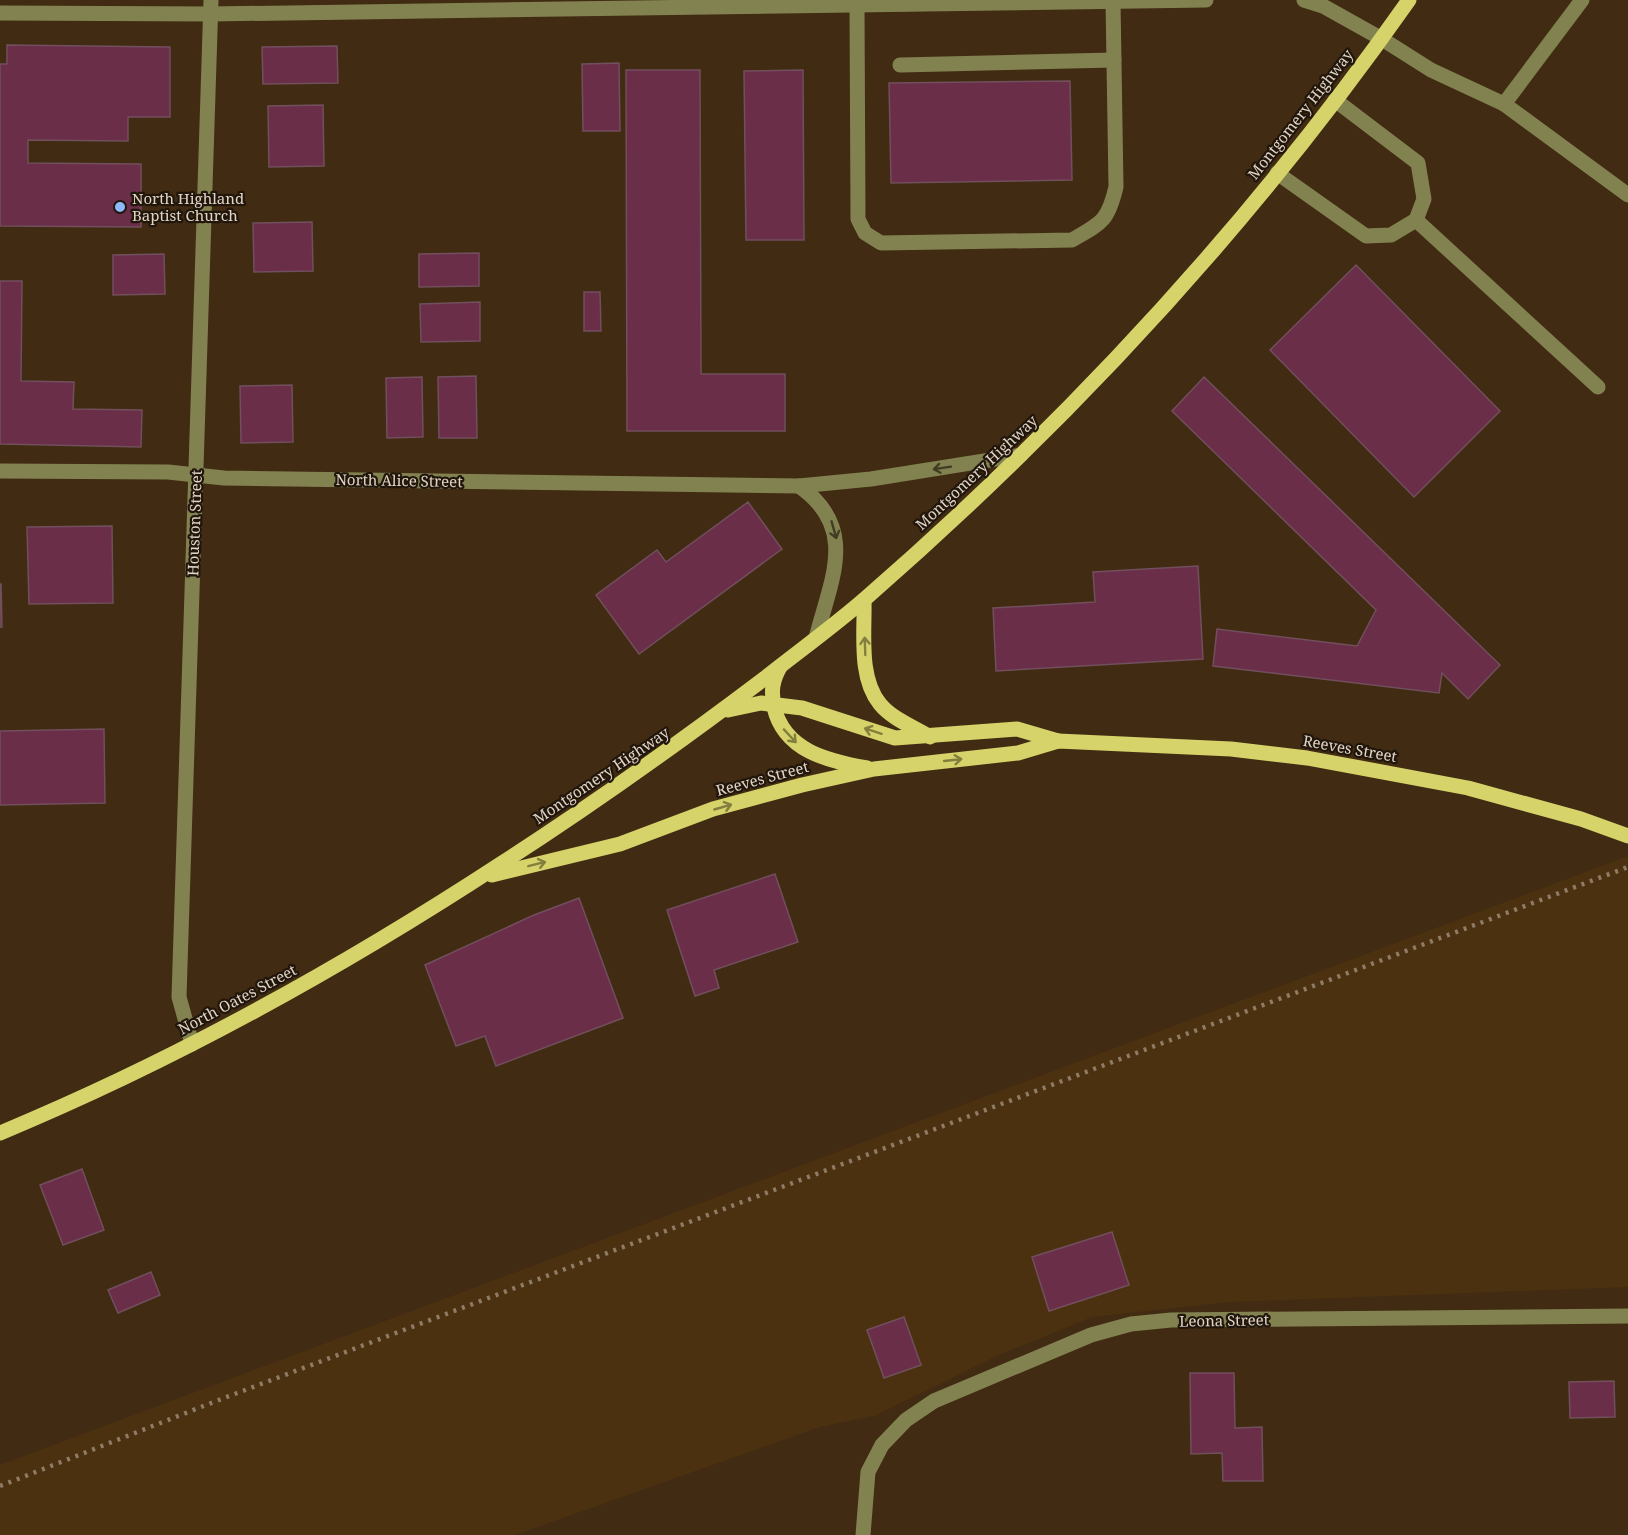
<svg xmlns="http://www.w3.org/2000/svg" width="1628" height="1535" font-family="'Noto Serif',serif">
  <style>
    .built { fill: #4c3111 }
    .building { fill: #6a2e49; stroke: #714f5c; stroke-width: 1.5 }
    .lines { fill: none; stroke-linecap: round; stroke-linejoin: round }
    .minor { stroke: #828251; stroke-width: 15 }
    .major { stroke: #d5d369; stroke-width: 15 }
    .rail { stroke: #8e7c67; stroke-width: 4.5; stroke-dasharray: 3 6; stroke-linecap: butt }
    .oneway { stroke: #423c24 }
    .oneway2 { stroke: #847e3f }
    .poi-dot { fill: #8eb9fd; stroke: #20160b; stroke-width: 2 }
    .labels { text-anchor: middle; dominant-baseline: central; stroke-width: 4.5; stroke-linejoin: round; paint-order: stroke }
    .street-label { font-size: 15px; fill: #e2d4c5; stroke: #20160b }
    .poi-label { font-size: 15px; fill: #e2d4c5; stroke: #20160b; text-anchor: start }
  </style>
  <rect width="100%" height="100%" fill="#412b12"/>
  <polygon class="built" points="1628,856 1628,1287 1229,1302 1092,1317 1001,1354 874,1416 820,1427 515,1535 0,1535 0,1465"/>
  <g class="building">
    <polygon points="7,45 170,47 170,117 128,117 128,141 28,140 28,163 141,164 141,227 0,226 0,64 7,64"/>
    <polygon points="337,46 338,83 263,84 262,47"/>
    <polygon points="619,63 620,131 583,131 582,64"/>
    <polygon points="626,70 700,70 701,374 785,374 785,431 627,431"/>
    <polygon points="803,70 804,240 746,240 744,71"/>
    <polygon points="1070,81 1072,180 891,183 889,83"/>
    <polygon points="323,105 324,166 269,167 268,106"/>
    <polygon points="312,222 313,271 254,272 253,223"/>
    <polygon points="479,253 479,286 419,287 419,254"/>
    <polygon points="164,254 165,294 113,295 113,255"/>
    <polygon points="1356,265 1500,411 1414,497 1270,350"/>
    <polygon points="0,281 22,281 21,381 74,382 73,409 142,410 141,447 0,444"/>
    <polygon points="584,292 600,292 601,331 584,331"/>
    <polygon points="480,302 480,341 421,342 420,304"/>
    <polygon points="476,376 477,438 439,438 438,377"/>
    <polygon points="422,377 423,437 387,438 386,378"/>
    <polygon points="1204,377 1500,665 1468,699 1442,673 1439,693 1213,666 1217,629 1357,646 1376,610 1172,411"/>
    <polygon points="292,385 293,442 241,443 240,386"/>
    <polygon points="748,502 782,549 639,654 596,595 657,550 666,562"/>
    <polygon points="112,526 113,603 29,604 27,527"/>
    <polygon points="1198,566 1203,659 996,671 993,608 1095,602 1093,572"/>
    <polygon points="0,584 1,584 2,627 0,627"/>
    <polygon points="104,729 105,803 0,805 0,731"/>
    <polygon points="775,874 798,942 714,970 719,988 695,996 667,910"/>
    <polygon points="579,898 623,1018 496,1066 485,1036 456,1046 425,965 534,915"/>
    <polygon points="82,1169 104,1230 63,1245 40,1185"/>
    <polygon points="1112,1232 1129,1285 1049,1311 1032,1257"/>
    <polygon points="151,1272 160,1295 118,1313 108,1290"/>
    <polygon points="904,1317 921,1365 884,1378 867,1330"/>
    <polygon points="1190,1373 1234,1373 1235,1428 1262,1427 1263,1481 1223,1481 1222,1453 1191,1454"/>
    <polygon points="1614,1381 1615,1417 1570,1418 1569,1382"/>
  </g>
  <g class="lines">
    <g class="minor">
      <polyline points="1304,0 1323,6 1382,39 1431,70 1504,104 1628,195"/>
      <path d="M857 4 858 219 865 233 881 243 1072 240C1102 223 1108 221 1116 187L1113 1"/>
      <polyline points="0,13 211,14 1206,0"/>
      <polyline points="900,65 1114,60"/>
      <polyline points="1335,100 1418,163 1424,199 1416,220"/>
      <polyline points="1504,104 1582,0"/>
      <polyline points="1277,173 1366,236 1391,235 1416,220 1598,387"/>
      <polyline points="0,471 168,472 224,478 799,486 871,479 1021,455"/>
      <path d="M799 486C859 528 831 579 816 638"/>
      <polyline points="192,1044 179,997 211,0"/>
      <polyline points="863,1535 868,1472 882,1445 906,1420 934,1401 1091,1335 1131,1324 1171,1320 1628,1316"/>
    </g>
    <g class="major">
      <path d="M864 600C865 632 858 677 880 704 892 719 914 727 930 737"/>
      <path d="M780 667C772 681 771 691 774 707 784 751 828 761 867 768"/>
      <polyline points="728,710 761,703 802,708 895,738 1017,729 1058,741"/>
      <polyline points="492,875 620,844 713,809 802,785 874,769 1018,753 1058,741 1231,749 1307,758 1468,788 1581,819 1628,836"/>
      <path d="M0 1133C176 1060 343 967 502 863 592 805 679 743 765 678 799 651 834 626 866 598 1069 421 1254 221 1409 0"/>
    </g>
    <polyline class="rail" points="0,1486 224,1398 1628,867"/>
  </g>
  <defs><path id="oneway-shaft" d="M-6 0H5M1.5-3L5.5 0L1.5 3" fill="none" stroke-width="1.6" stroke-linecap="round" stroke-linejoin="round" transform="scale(1.5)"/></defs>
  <g class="oneway">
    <use href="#oneway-shaft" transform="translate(942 468) rotate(171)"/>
    <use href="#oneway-shaft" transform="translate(834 530) rotate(74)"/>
  </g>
  <g class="oneway2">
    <use href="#oneway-shaft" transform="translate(865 646) rotate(-92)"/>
    <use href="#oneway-shaft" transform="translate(873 731) rotate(-162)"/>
    <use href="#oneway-shaft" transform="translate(790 736) rotate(47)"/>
    <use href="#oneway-shaft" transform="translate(953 760) rotate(-6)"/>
    <use href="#oneway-shaft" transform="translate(723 807) rotate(-16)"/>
    <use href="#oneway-shaft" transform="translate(537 864) rotate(-14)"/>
  </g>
  <circle class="poi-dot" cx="120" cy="207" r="6"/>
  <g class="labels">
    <g class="street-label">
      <text transform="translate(1300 114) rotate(-52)">Montgomery Highway</text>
      <text transform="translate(976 472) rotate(-43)">Montgomery Highway</text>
      <text transform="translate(399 480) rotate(1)">North Alice Street</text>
      <text transform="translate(194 523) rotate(-88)">Houston Street</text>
      <text transform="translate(1350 748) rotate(10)">Reeves Street</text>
      <text transform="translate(601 775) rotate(-34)">Montgomery Highway</text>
      <text transform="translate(762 778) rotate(-15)">Reeves Street</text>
      <text transform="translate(237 999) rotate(-28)">North Oates Street</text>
      <text transform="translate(1224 1320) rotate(-1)">Leona Street</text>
    </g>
    <g class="poi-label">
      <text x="132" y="198">North Highland<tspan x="132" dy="17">Baptist Church</tspan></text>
    </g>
  </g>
</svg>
